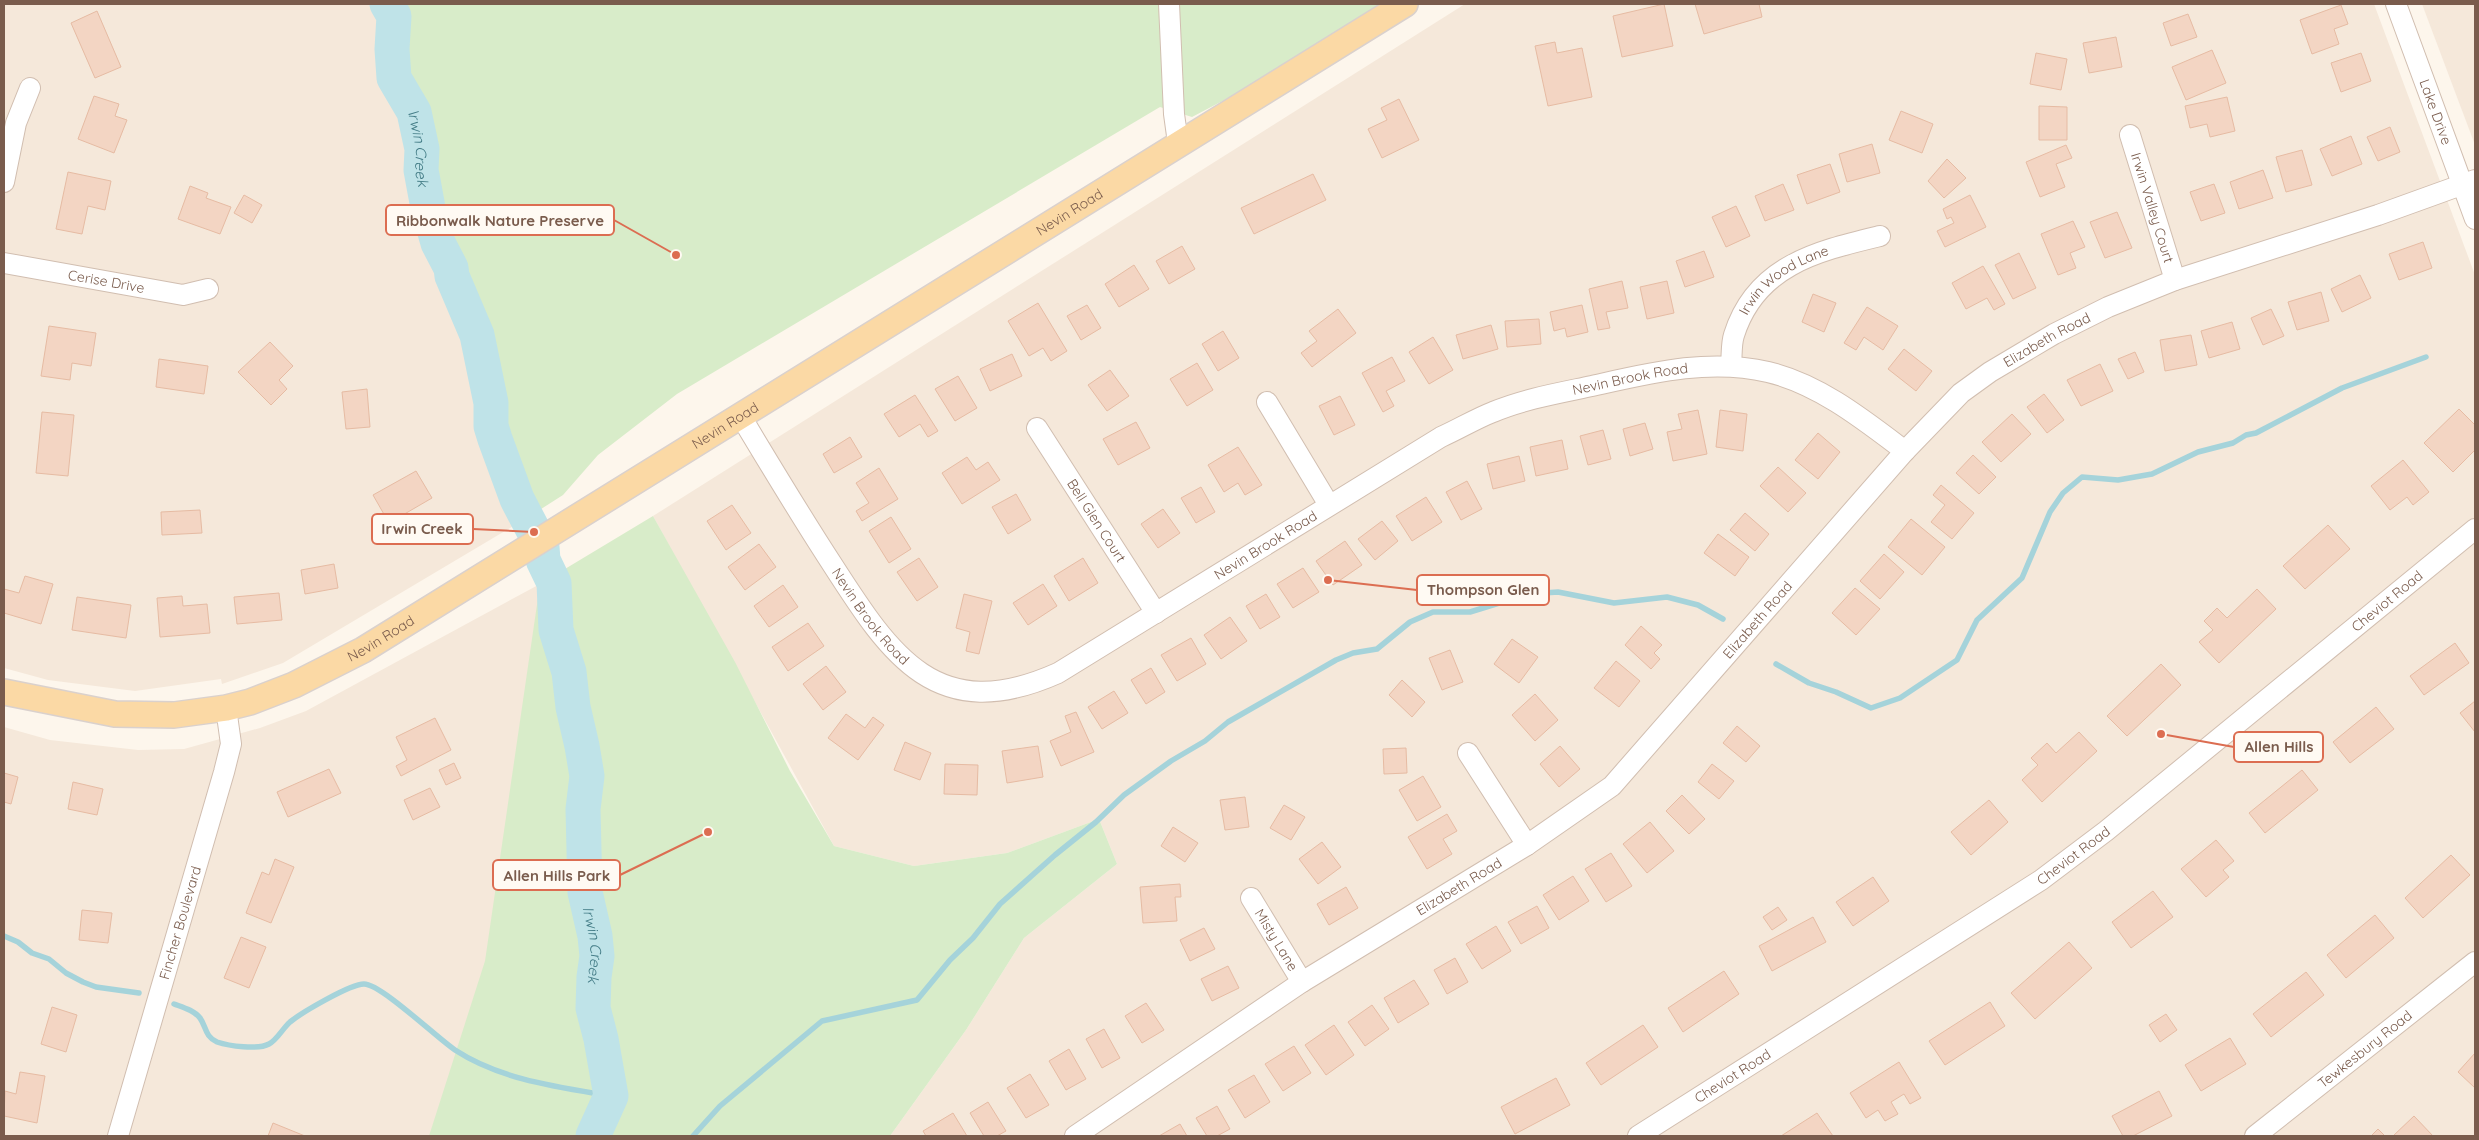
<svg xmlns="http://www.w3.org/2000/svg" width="2479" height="1140" font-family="Quicksand,sans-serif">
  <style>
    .residential { fill: #f5e8da }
    .green { fill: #d8ecc9 }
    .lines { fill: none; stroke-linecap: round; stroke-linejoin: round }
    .stream { stroke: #a5d3da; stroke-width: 5.5 }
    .river { stroke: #bfe3e8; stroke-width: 35 }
    .building { fill: #f3d5c3; stroke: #e6bba3 }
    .minor-casing { stroke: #d1beb0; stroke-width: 22 }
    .major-casing { stroke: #dad1cd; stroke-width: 28 }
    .minor { stroke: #fff; stroke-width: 20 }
    .major { stroke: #fbd9a5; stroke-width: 25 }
    .labels { text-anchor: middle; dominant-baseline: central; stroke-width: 4; stroke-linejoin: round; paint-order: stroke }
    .street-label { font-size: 14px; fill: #7a5c4d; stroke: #fffaf3 }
    .water-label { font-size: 15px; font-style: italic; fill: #437c86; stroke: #fffaf3 }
    .leader { fill: none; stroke: #dc6d51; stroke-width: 2 }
    .callout-dot { fill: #dc6d51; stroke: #fffaf3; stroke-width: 2 }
    .callout { fill: #fffaf3; stroke: #dc6d51; stroke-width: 2 }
    .callout-label { font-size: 15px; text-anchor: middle; font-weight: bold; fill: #7a5c4d }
  </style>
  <rect width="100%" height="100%" fill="#fdf6ec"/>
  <g class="residential">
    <polygon points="4,4 395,4 527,518 283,663 222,684 221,679 135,691 48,680 4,668"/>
    <polygon points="1465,4 2374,4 2475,275 2475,1136 890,1136 966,1030 1024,938 1117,864 1099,819 1007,853 914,866 834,846 653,516"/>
    <polygon points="2422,4 2475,4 2475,145"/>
    <polygon points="540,584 609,926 553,1136 4,1136 4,727 50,740 138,750 184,749 260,728 306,711"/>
  </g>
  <g class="green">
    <polygon points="387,4 1382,4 1232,96 1192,117 1160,107 677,394 598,455 563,495 527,518 517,499 495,439 491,426 491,403 477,335 452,276 451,268 438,243 428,208 421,170 422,149 414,112 394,78 392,49 394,16"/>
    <polygon points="653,516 735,662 790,771 834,846 914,866 1007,853 1099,819 1117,864 1024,938 966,1030 890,1136 429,1136 485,961 540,584"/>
  </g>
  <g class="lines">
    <g class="stream">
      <polyline points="1776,664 1809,683 1836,692 1871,708 1900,698 1957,660 1977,620 2022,578 2050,512 2063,493 2082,477 2118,480 2152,474 2198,452 2233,443 2246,435 2256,433 2342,388 2426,357"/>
      <polyline points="4,936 18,942 32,953 49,959 66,973 83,982 96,987 139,993"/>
      <path d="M174 1004C182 1007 194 1010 200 1018 206 1026 205 1037 217 1042 229 1046 258 1050 269 1044 277 1040 283 1028 290 1022 301 1013 350 984 364 984 381 984 437 1038 455 1050 501 1080 558 1087 611 1096"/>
      <polyline points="693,1136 720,1106 822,1021 917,1000 950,960 973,938 1000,904 1055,855 1096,822 1124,795 1171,761 1205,741 1228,722 1336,660 1353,653 1377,649 1410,622 1433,612 1470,612 1529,594 1558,592 1614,603 1667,597 1698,605 1723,619"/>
    </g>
    <path class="river" id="s1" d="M387 4 394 16 392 49 394 78 414 112 422 149 421 170 428 208 438 243 451 268 452 276 477 335 491 403V426L495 439 517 499 542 547 543 560 554 583 556 630 569 672 573 707 582 746 587 776 583 809 585 892 595 936 597 956 594 977 593 1008 601 1039 611 1096 593 1136"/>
  </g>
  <g class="building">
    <polygon points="1664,4 1673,46 1622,57 1613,16"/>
    <polygon points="1695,4 1759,4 1762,17 1704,34"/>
    <polygon points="2341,5 2348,24 2334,29 2339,44 2312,54 2300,20"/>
    <polygon points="97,11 121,67 95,78 71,23"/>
    <polygon points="2188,14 2197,37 2171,46 2163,23"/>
    <polygon points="2116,37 2122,67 2089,73 2083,43"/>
    <polygon points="1555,42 1557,53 1582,48 1592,97 1548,106 1535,46"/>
    <polygon points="2212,50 2226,83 2186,100 2172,67"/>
    <polygon points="2036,53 2067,59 2061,90 2030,84"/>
    <polygon points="2361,53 2371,81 2341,92 2331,63"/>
    <polygon points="94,96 119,104 115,116 127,120 114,153 78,139"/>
    <polygon points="2227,97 2235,131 2210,137 2207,124 2190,128 2185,106"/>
    <polygon points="1399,99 1419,140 1382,158 1368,129 1387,120 1381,108"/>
    <polygon points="2039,106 2067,107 2067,140 2039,140"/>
    <polygon points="1901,111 1933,124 1922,153 1889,140"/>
    <polygon points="2390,127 2400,152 2378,161 2367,137"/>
    <polygon points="2351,136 2362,164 2332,176 2320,149"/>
    <polygon points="1872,144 1880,173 1847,182 1839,154"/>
    <polygon points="2066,145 2072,158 2056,164 2065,187 2040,197 2026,162"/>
    <polygon points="2302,150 2312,185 2286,192 2276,157"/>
    <polygon points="1947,159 1966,178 1944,198 1928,181"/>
    <polygon points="1830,164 1840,192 1807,204 1797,175"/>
    <polygon points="2263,170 2273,198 2239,209 2230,182"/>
    <polygon points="68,172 111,181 105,210 88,206 82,234 56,229"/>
    <polygon points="1313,174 1326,200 1254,234 1241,208"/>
    <polygon points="1783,184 1794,210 1765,221 1755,196"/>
    <polygon points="2214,184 2225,213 2201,221 2190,192"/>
    <polygon points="190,186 208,193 206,198 231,207 220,234 178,219"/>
    <polygon points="244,195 262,205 252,223 234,213"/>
    <polygon points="1970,195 1986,227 1945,247 1937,231 1954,223 1951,217 1947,219 1943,209"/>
    <polygon points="1736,206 1750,236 1726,247 1712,217"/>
    <polygon points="2117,212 2132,248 2105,258 2090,222"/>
    <polygon points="2073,221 2085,247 2070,253 2076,268 2058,275 2041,234"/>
    <polygon points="2423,242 2432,268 2399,280 2389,254"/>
    <polygon points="1182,246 1195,269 1169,284 1156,261"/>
    <polygon points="1704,251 1714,277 1685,287 1676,261"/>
    <polygon points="2019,253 2036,288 2013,299 1995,265"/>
    <polygon points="1134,265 1149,289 1119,307 1105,284"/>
    <polygon points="1983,266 2005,304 1994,310 1987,298 1966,309 1952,283"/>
    <polygon points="2360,275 2371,298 2342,312 2331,289"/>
    <polygon points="1622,281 1628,308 1606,312 1610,328 1598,330 1589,289"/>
    <polygon points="1667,281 1674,313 1647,319 1640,287"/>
    <polygon points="2321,292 2329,321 2297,330 2288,302"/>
    <polygon points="1813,294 1836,303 1824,332 1802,322"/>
    <polygon points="1038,303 1067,351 1051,361 1043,348 1029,356 1008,321"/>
    <polygon points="1087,305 1101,328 1081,340 1067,316"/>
    <polygon points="1582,305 1588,332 1567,337 1565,328 1554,331 1550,312"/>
    <polygon points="1867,307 1898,326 1883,350 1864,337 1856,350 1844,343"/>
    <polygon points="1338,309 1356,333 1312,367 1301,353 1317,341 1309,331"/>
    <polygon points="2271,309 2284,336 2263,345 2251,318"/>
    <polygon points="1539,319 1541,344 1507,347 1505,321"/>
    <polygon points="2232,322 2240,349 2209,358 2201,331"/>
    <polygon points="1491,325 1498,349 1463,359 1456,335"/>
    <polygon points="49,326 96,333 91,366 72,363 70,380 41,376"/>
    <polygon points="1223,331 1239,358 1218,371 1202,344"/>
    <polygon points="2191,335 2197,365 2165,371 2160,340"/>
    <polygon points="1433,337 1453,370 1429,384 1409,352"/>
    <polygon points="270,342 293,366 279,380 287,389 271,405 238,372"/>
    <polygon points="1904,349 1932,371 1916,391 1888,369"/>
    <polygon points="2135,352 2144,372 2128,379 2118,359"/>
    <polygon points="1012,354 1022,376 990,391 980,369"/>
    <polygon points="1392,357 1405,381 1386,391 1394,406 1383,412 1362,373"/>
    <polygon points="159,359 208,366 204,394 156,387"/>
    <polygon points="1197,363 1213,390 1187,406 1170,379"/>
    <polygon points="2100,364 2113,391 2081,406 2067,380"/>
    <polygon points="1110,370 1129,396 1107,411 1088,385"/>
    <polygon points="958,376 977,408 955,421 935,389"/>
    <polygon points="367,389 370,427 346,429 342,392"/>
    <polygon points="2044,394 2064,420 2047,433 2027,407"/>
    <polygon points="915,395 938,431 928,437 920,424 899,437 884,414"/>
    <polygon points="1340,396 1355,425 1334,435 1319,406"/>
    <polygon points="2459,409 2475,425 2475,450 2453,472 2424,443"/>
    <polygon points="1698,410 1707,454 1673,461 1667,432 1682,429 1678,414"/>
    <polygon points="1720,410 1747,414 1743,451 1716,447"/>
    <polygon points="42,412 74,415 68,476 36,473"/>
    <polygon points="2012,414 2031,434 2001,462 1982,442"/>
    <polygon points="1136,422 1150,448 1118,465 1103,439"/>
    <polygon points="1645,423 1653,449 1630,456 1623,429"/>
    <polygon points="1603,430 1611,459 1588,465 1580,436"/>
    <polygon points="1818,433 1840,452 1818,479 1795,460"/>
    <polygon points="850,437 862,457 834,473 823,454"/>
    <polygon points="1562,440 1568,469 1536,476 1530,447"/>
    <polygon points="1238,447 1262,485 1245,495 1238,483 1224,492 1208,465"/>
    <polygon points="1973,455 1996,477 1979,494 1956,473"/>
    <polygon points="1519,456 1525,481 1493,489 1487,464"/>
    <polygon points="967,457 976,470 988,462 1000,480 962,504 942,473"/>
    <polygon points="2403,460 2429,492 2413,505 2407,497 2390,510 2371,486"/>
    <polygon points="1778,467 1806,493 1788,512 1760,486"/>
    <polygon points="879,468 898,499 862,521 856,511 869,503 856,483"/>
    <polygon points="416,471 432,498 389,523 373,495"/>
    <polygon points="1467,481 1482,509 1461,520 1446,492"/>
    <polygon points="1941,485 1974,513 1952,539 1931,522 1945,505 1933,495"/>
    <polygon points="1201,487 1215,512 1196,523 1181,498"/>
    <polygon points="1016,494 1031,520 1008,534 992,507"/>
    <polygon points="1426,497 1442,522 1412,541 1396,516"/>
    <polygon points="732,505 751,533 726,550 707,521"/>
    <polygon points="1163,509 1180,533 1158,548 1141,524"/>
    <polygon points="200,510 202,533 162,535 161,512"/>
    <polygon points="1745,513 1769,534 1755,551 1730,530"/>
    <polygon points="891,517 911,549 889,563 869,531"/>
    <polygon points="1911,519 1945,547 1922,575 1888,547"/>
    <polygon points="1382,521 1398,541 1375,560 1358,539"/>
    <polygon points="2328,525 2350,549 2305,589 2283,566"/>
    <polygon points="1718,534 1749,557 1735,576 1704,553"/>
    <polygon points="1345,541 1362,565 1333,585 1316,561"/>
    <polygon points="759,544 776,567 745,590 728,567"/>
    <polygon points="1884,554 1904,572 1880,599 1860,581"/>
    <polygon points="919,558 938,587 917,601 897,572"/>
    <polygon points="1083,558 1098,583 1069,601 1054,576"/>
    <polygon points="334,564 338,588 305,594 301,570"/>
    <polygon points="1303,568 1319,592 1293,608 1277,584"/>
    <polygon points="25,576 53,584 41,624 4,613 4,589 19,593"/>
    <polygon points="1043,584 1057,606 1028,625 1013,603"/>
    <polygon points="783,585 798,607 769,627 754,606"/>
    <polygon points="1855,588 1880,609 1856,635 1832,613"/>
    <polygon points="2257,589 2276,609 2219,663 2199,642 2213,630 2204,621 2217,608 2227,618"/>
    <polygon points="279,593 282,620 237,624 234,597"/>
    <polygon points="964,594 992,601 979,654 966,651 970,632 956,628"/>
    <polygon points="1266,594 1280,617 1260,629 1246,606"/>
    <polygon points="182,596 183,606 207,604 210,633 160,637 157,598"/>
    <polygon points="77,597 131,605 126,638 72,630"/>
    <polygon points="1230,617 1247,641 1221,659 1204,635"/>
    <polygon points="808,623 824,646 788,671 772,647"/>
    <polygon points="1641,626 1662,645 1654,653 1660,659 1651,669 1625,645"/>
    <polygon points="1191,638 1206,664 1177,681 1161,655"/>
    <polygon points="1512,639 1538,657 1519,683 1494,664"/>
    <polygon points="2455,643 2469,663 2424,695 2410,676"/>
    <polygon points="1450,650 1463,682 1442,690 1429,658"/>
    <polygon points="1616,661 1640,681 1619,707 1594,688"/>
    <polygon points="2161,664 2181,685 2127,736 2107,716"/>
    <polygon points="826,666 846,692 823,710 803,684"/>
    <polygon points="1151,668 1165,692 1146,704 1131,680"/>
    <polygon points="1402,680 1425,702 1412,717 1389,695"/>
    <polygon points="1114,691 1128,713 1102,729 1088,707"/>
    <polygon points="1535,694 1558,720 1535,741 1512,715"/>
    <polygon points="2475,701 2475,732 2460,713"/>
    <polygon points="2376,707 2394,729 2350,763 2333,742"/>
    <polygon points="1076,712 1094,752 1061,766 1050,741 1071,732 1065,716"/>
    <polygon points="846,714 865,728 873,717 884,725 858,760 828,738"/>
    <polygon points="435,718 451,750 401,776 396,766 407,760 396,737"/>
    <polygon points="1737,726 1760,746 1746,762 1723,743"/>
    <polygon points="2079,732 2097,751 2042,802 2022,780 2038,765 2031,758 2047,743 2056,753"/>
    <polygon points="905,742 931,753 920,780 894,770"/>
    <polygon points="1038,746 1043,777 1007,783 1002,751"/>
    <polygon points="1560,746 1580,769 1559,787 1540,764"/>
    <polygon points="1406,748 1407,773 1384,774 1383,749"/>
    <polygon points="454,763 461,778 446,785 439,770"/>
    <polygon points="945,764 978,765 977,795 944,794"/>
    <polygon points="1712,764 1734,781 1719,799 1698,782"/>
    <polygon points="329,769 341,793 288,817 277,792"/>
    <polygon points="2302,770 2318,790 2265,833 2249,813"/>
    <polygon points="4,773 18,777 11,804 4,802"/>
    <polygon points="1423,776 1441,807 1417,821 1399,790"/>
    <polygon points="73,782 103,789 97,815 68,809"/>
    <polygon points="430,788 440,807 413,820 404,800"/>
    <polygon points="1682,795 1705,819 1689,834 1666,811"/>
    <polygon points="1245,797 1249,827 1225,830 1220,800"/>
    <polygon points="1989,800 2008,822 1971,855 1951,832"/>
    <polygon points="1284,805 1305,817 1291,840 1270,828"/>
    <polygon points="1447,814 1457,831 1443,839 1452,854 1427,869 1408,837"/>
    <polygon points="1650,822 1674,851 1647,873 1623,844"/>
    <polygon points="1173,827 1198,843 1185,862 1161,846"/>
    <polygon points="2216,840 2234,861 2223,870 2229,877 2206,897 2181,869"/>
    <polygon points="1322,842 1341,867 1318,884 1299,859"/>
    <polygon points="1611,853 1632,886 1606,902 1585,869"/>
    <polygon points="2451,855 2470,875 2423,918 2405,898"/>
    <polygon points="275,859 294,867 271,923 246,913 262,872 269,875"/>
    <polygon points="1573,876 1589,901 1559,920 1543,895"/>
    <polygon points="1873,877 1889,901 1853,926 1836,902"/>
    <polygon points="1180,884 1181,897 1175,897 1177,921 1143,923 1140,887"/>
    <polygon points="1346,887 1358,908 1329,925 1317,904"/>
    <polygon points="2153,891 2173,917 2131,948 2112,922"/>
    <polygon points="1537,906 1549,928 1521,944 1508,922"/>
    <polygon points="1778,907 1787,920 1772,930 1763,917"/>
    <polygon points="82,910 112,913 108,943 79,940"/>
    <polygon points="2375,915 2394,938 2346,978 2327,955"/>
    <polygon points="1813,917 1826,942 1772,971 1759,946"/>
    <polygon points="1496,926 1511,951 1482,969 1466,944"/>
    <polygon points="1204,928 1215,949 1190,961 1180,940"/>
    <polygon points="241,937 266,947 249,988 224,978"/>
    <polygon points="2069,942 2092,968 2035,1019 2011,993"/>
    <polygon points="1455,958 1468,982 1447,994 1434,970"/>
    <polygon points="1228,966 1239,988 1212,1001 1201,979"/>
    <polygon points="1724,971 1739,994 1683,1032 1668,1008"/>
    <polygon points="2306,972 2324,995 2271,1037 2253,1014"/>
    <polygon points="1414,980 1429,1004 1398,1023 1384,998"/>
    <polygon points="1990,1002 2005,1026 1945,1065 1929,1041"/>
    <polygon points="1146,1003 1164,1030 1142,1043 1125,1016"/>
    <polygon points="1372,1005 1389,1029 1365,1046 1348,1022"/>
    <polygon points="52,1007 77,1015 66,1052 41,1044"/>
    <polygon points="2166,1014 2177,1030 2160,1042 2149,1025"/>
    <polygon points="1334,1025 1354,1055 1326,1075 1305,1045"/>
    <polygon points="1643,1025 1658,1047 1601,1085 1586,1063"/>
    <polygon points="1104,1029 1120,1058 1102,1068 1086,1039"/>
    <polygon points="2230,1038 2246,1064 2201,1091 2185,1065"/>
    <polygon points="1294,1046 1311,1073 1283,1091 1265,1064"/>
    <polygon points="1069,1049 1086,1079 1066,1090 1049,1061"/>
    <polygon points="2475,1053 2475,1088 2458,1072"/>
    <polygon points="1899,1062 1921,1098 1910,1104 1904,1094 1891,1102 1898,1114 1885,1121 1878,1110 1866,1118 1850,1093"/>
    <polygon points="20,1072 45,1076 37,1123 4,1116 5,1091 16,1094"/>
    <polygon points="1030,1074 1049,1105 1026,1118 1007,1088"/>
    <polygon points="1254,1075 1270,1102 1245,1118 1228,1090"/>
    <polygon points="1556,1078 1570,1105 1515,1134 1501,1107"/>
    <polygon points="2159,1091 2172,1116 2133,1136 2123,1136 2112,1116"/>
    <polygon points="988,1102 1006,1131 997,1136 984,1136 970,1113"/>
    <polygon points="1217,1106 1230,1129 1217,1136 1207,1136 1196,1118"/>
    <polygon points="953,1113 967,1136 926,1136 923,1131"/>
    <polygon points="1817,1113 1833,1136 1781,1136"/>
    <polygon points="2414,1116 2433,1136 2393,1136"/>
    <polygon points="273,1123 305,1136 268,1136"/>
    <polygon points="1180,1124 1187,1136 1159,1136"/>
    <polygon points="2378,1129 2385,1136 2371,1136"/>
  </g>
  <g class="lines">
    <g class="minor-casing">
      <g id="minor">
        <polyline points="1169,4 1174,114 1178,143"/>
        <path id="s2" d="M2396 4 2475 219"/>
        <path id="s3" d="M2130 135 2175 280"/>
        <polyline points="4,182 16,123 30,88"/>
        <path id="s4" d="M4 263 183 295 208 289"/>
        <path id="s5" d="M1731 365C1732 356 1731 344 1734 335 1756 265 1818 251 1880 236"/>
        <polyline points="1267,402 1329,505"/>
        <path id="s6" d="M740 415C770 465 800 515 832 564 891 656 937 727 1058 673L1441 437C1459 429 1475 419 1493 412 1524 399 1559 393 1592 386 1650 373 1709 358 1768 372 1819 384 1864 420 1905 451"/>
        <path id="s7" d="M1037 428 1156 613"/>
        <polyline points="1468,753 1527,845"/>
        <path id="s8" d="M1251 898 1302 982"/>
        <path id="s9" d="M118 1136 224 772 231 744 226 708"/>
        <path id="s10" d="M1075 1136 1302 982 1527 845 1612 786 1905 451 1961 393 1990 372 2054 334 2108 307 2175 280 2378 215 2475 180"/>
        <path id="s11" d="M1638 1136 2041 880 2106 831 2475 529"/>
        <path id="s12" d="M2255 1136 2475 962"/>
      </g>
    </g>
    <g class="major-casing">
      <g id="major">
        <path id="s13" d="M4 692 115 714 174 715 226 708 250 702 294 685 363 650 1405 4"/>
      </g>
    </g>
    <use href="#minor" class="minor"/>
    <use href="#major" class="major"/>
  </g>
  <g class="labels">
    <g class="street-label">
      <text stroke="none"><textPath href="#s2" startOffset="115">Lake Drive</textPath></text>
      <text stroke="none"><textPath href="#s3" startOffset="76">Irwin Valley Court</textPath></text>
      <text stroke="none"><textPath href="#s13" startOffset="1205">Nevin Road</textPath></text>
      <text stroke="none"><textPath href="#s4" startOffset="104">Cerise Drive</textPath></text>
      <text stroke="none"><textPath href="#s5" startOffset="108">Irwin Wood Lane</textPath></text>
      <text stroke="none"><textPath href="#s10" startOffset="1268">Elizabeth Road</textPath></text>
      <text stroke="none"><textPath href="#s6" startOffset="1109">Nevin Brook Road</textPath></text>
      <text stroke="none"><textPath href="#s13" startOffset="800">Nevin Road</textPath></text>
      <text stroke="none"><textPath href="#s7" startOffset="110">Bell Glen Court</textPath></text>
      <text stroke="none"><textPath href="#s6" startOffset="704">Nevin Brook Road</textPath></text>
      <text stroke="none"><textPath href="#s11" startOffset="922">Cheviot Road</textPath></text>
      <text stroke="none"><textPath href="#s6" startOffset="240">Nevin Brook Road</textPath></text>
      <text stroke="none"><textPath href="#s10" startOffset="862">Elizabeth Road</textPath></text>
      <text stroke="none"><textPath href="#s13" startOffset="395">Nevin Road</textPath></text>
      <text stroke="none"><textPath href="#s11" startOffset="518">Cheviot Road</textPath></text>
      <text stroke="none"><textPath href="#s10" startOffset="458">Elizabeth Road</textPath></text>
      <text stroke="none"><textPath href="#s9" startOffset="222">Fincher Boulevard</textPath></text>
      <text stroke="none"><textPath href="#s8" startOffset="49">Misty Lane</textPath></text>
      <text stroke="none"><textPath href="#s12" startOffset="140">Tewkesbury Road</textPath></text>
      <text stroke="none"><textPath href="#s11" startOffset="112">Cheviot Road</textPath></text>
    </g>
    <g class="water-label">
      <text stroke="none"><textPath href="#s1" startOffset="152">Irwin Creek</textPath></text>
      <text stroke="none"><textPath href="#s1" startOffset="979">Irwin Creek</textPath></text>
    </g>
  </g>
  <path class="leader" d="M676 255L614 220M534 532L473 529M1328 580L1417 590M2161 734L2234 747M708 832L620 875"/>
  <g class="callout-dot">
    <circle cx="676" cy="255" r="5"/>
    <circle cx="534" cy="532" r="5"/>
    <circle cx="1328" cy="580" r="5"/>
    <circle cx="2161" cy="734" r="5"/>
    <circle cx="708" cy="832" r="5"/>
  </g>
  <g class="callout">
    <rect x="386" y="205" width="228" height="30" rx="5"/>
    <rect x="372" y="514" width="101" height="30" rx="5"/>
    <rect x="1417" y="575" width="132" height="30" rx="5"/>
    <rect x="2234" y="732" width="89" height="30" rx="5"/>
    <rect x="493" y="860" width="127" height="30" rx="5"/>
  </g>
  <g class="callout-label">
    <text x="500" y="226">Ribbonwalk Nature Preserve</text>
    <text x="422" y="534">Irwin Creek</text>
    <text x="1483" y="595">Thompson Glen</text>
    <text x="2279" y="752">Allen Hills</text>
    <text x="557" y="881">Allen Hills Park</text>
  </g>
  <rect width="2479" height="1140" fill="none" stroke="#7a5c4d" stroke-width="10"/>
</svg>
